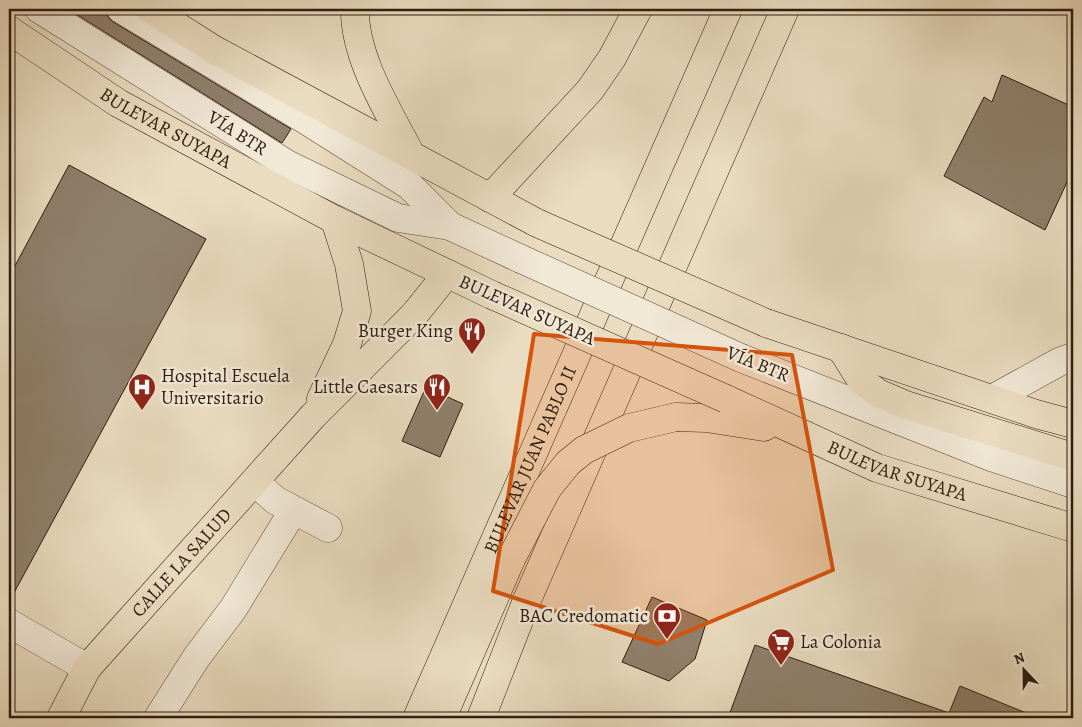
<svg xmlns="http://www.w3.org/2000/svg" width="1082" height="727" font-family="Alegreya,serif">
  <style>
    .building { fill: #90806c; stroke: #2f1c10 }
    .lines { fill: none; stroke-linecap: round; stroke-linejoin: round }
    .minor-casing { stroke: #5e4c3c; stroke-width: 29 }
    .major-casing { stroke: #2f1c10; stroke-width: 29 }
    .minor { stroke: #f1e8d6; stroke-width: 28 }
    .major { stroke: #eadcc0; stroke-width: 28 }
    .minor-bridge-casing { stroke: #5e4c3c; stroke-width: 29; stroke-linecap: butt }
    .major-bridge-casing { stroke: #2f1c10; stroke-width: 29; stroke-linecap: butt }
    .minor-bridge { stroke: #f1e8d6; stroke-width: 28 }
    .major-bridge { stroke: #eadcc0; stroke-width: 28 }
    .marked { fill: #d6530c; fill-opacity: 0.2; stroke: #d6530c; stroke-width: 4; stroke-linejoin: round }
    .labels { text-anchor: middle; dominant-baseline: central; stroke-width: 5; stroke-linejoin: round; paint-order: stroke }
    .street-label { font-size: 19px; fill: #2f1c10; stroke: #f1e8d6 }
    .poi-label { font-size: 19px; fill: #2f1c10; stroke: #f1e8d6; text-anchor: end }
  </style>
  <rect width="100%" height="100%" fill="#eadcc0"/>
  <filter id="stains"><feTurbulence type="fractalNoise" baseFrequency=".004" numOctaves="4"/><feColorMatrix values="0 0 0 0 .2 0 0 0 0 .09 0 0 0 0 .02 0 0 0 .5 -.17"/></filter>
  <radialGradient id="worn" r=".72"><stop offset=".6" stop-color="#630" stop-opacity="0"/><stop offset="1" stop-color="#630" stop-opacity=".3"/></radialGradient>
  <g class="building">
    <polygon points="68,9 104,9 106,10 108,17 113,22 291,129 282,143"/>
    <polygon points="1002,75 1073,107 1073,169 1045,230 944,176 984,97 992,102"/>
    <polygon points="69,165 206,239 9,602 9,277"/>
    <polygon points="426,387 463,404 440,457 402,441"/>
    <polygon points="652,597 707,620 695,659 669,681 622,662"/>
    <polygon points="755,645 949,713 960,686 1036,717 1036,718 728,718"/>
  </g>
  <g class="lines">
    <g class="minor-casing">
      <g id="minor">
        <path id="s1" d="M39 9 287 164 398 218 450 226 521 259"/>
        <polyline points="121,9 304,119 410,186 450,226"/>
        <polyline points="741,358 991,457 1073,484"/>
        <polyline points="992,399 1059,362 1073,357"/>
        <polyline points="255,482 275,500 328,528"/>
        <polyline points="9,623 87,668"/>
        <polyline points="158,718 196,658 233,609 293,511"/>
      </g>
    </g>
    <g class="major-casing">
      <g id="major">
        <polyline points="150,9 213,49 537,223"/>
        <path d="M355 9C354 58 389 112 411 155"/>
        <path id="s2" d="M9 30 118 103 335 220 492 295"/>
        <polyline points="490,198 590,90 612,58 638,9"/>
        <polyline points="766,323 1036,414 1073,424"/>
        <polyline points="841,348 861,380 878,393 906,405 1073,457"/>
        <polyline points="321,399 347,344 357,311 349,264 335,220"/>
        <path id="s3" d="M726 399 877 468 1073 528"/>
        <polyline points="676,417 706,418 764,427"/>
        <path id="s4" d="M61 718 87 668 313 416 414 315 447 274"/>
        <path id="s5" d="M417 718 728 9"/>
        <polyline points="442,718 512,557"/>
        <polyline points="481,718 527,600 785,9"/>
      </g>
    </g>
    <use href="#minor" class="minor"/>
    <use href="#major" class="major"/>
    <g class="minor-bridge-casing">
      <polyline id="minor-bridge" points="521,259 741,358"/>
    </g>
    <g class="major-bridge-casing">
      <g id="major-bridge">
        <polyline points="537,223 766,323"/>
        <polyline points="492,295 726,399"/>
        <polyline points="512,557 547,489 568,463 584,450 629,428 676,417"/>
      </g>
    </g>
    <use href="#minor-bridge" class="minor-bridge"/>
    <use href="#major-bridge" class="major-bridge"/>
  </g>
  <path class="marked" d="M534 334 792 355 833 570 658 644 493 591Z"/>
  <defs>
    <g id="restaurant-pin" transform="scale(1.4375)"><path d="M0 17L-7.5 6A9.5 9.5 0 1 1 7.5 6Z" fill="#8f2418" stroke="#f1e8d6"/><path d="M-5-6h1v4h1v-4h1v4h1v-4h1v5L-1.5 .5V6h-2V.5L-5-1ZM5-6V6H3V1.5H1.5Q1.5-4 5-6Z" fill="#fff"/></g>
    <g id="hospital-pin" transform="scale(1.4375)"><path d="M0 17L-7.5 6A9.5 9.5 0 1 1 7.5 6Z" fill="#8f2418" stroke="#f1e8d6"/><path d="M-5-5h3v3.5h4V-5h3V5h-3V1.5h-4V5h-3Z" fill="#fff"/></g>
    <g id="bank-pin" transform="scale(1.4375)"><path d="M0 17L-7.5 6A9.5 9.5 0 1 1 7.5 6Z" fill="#8f2418" stroke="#f1e8d6"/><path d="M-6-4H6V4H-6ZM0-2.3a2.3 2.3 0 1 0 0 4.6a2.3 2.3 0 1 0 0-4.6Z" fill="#fff"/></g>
    <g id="supermarket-pin" transform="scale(1.4375)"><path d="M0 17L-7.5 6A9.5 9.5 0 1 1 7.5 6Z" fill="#8f2418" stroke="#f1e8d6"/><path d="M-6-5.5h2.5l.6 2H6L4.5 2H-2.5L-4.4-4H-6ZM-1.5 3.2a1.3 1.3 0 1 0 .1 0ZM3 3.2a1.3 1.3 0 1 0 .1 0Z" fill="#fff"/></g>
  </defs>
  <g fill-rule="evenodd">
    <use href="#restaurant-pin" x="472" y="331"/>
    <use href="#hospital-pin" x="142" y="387"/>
    <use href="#restaurant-pin" x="437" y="387"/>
    <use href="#bank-pin" x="667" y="616"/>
    <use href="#supermarket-pin" x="781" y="642"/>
  </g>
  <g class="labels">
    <g class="street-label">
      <text stroke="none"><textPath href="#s2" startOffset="185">BULEVAR SUYAPA</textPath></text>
      <text stroke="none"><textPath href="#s1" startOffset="234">VÍA BTR</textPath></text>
      <text transform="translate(527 310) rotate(24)">BULEVAR SUYAPA</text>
      <text transform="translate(758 364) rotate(22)">VÍA BTR</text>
      <text stroke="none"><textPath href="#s5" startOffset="282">BULEVAR JUAN PABLO II</textPath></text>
      <text stroke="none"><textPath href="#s3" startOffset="186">BULEVAR SUYAPA</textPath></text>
      <text stroke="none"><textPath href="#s4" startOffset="198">CALLE LA SALUD</textPath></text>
    </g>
    <g class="poi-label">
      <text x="453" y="331">Burger King</text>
      <text x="161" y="376" text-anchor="start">Hospital Escuela<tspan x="161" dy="22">Universitario</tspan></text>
      <text x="418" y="387">Little Caesars</text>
      <text x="648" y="616">BAC Credomatic</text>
      <text x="800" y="642" text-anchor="start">La Colonia</text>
    </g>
  </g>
  <rect width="1082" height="727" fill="none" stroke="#eadcc0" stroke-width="30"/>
  <rect x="10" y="10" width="1062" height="707" fill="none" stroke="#2f1c10" stroke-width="2.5"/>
  <rect x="15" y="15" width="1052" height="697" fill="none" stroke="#2f1c10"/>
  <g transform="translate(1024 670) rotate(338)" stroke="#f1e8d6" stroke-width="4" paint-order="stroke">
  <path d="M0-4L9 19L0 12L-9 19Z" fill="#2f1c10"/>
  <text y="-8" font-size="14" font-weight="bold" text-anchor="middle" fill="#2f1c10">N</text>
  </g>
  <rect width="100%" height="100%" filter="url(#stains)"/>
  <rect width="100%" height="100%" fill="url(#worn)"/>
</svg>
